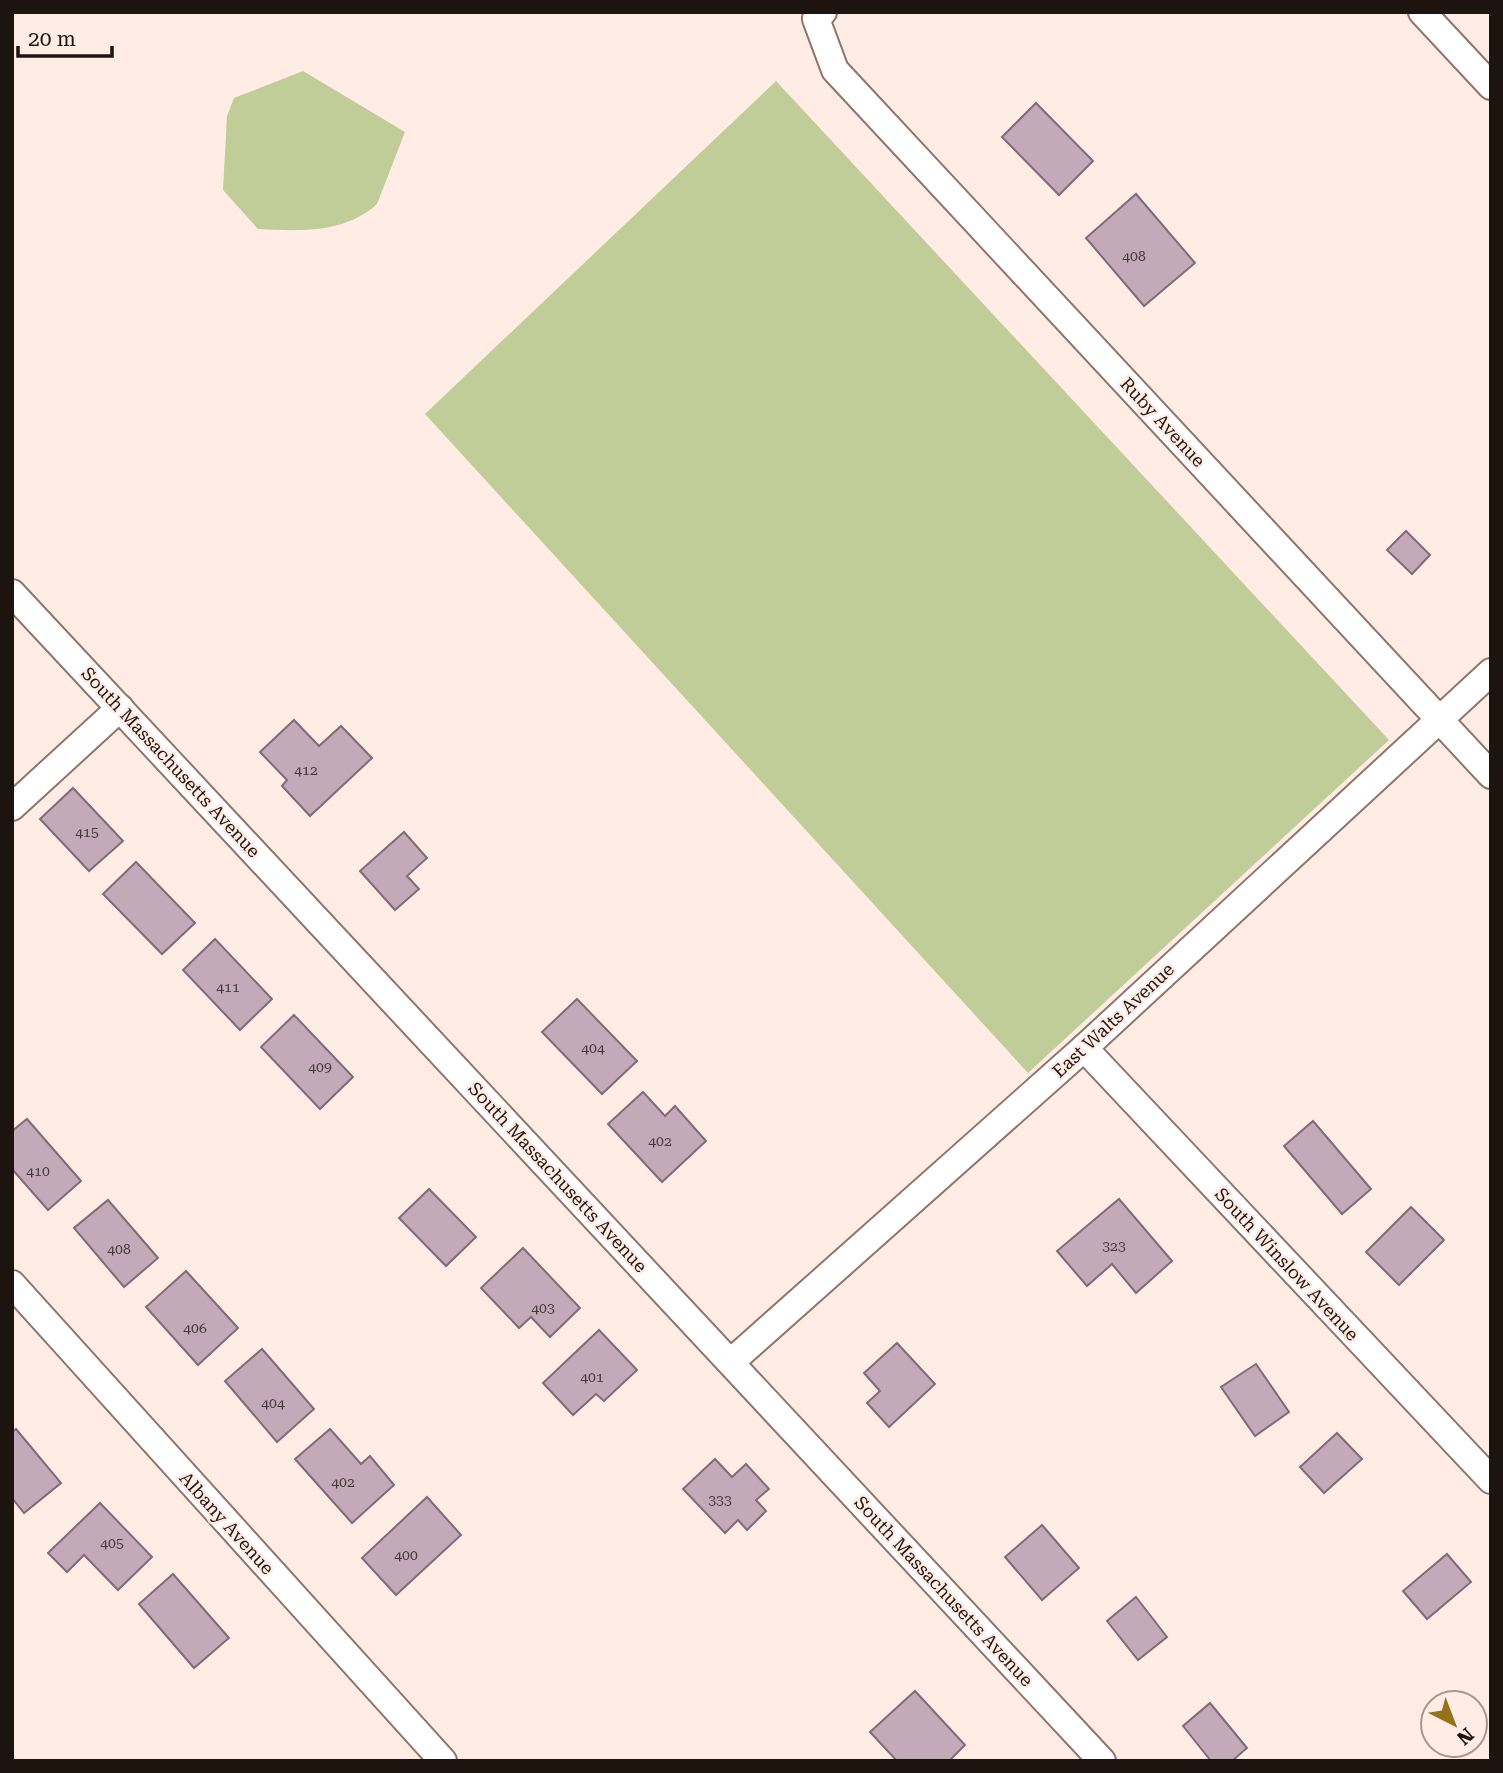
<svg xmlns="http://www.w3.org/2000/svg" width="1503" height="1773" font-family="'Roboto Serif',serif">
  <style>
    .green { fill: #c0cd98 }
    .building { fill: #c4a9b9; stroke: #836a78; stroke-width: 2 }
    .lines { fill: none; stroke-linecap: round; stroke-linejoin: round }
    .minor-casing { stroke: #90766a; stroke-width: 30 }
    .minor { stroke: #fff; stroke-width: 26 }
    .labels { text-anchor: middle; dominant-baseline: central; stroke-width: 5; stroke-linejoin: round; paint-order: stroke }
    .number-label { font-size: 14px; fill: #47383a }
    .street-label { font-size: 18px; fill: #1d130f; stroke: #ffede5 }
  </style>
  <rect width="100%" height="100%" fill="#ffede5"/>
  <g class="green">
    <path d="M303 71 405 132 377 204C344 234 300 231 258 229L223 190 227 116 234 98Z"/>
    <polygon points="776,81 1389,740 1028,1073 425,414"/>
  </g>
  <g class="building">
    <polygon points="1036,103 1093,161 1059,195 1002,137"/>
    <polygon points="1136,194 1195,263 1144,306 1086,238"/>
    <polygon points="1406,531 1430,555 1412,574 1387,550"/>
    <polygon points="294,720 319,746 341,726 372,758 310,816 282,786 287,780 260,752"/>
    <polygon points="73,788 123,841 89,871 40,819"/>
    <polygon points="404,832 427,858 407,876 419,889 395,910 360,871"/>
    <polygon points="136,862 195,923 162,954 103,894"/>
    <polygon points="215,939 272,999 240,1030 183,970"/>
    <polygon points="577,999 637,1061 602,1094 542,1032"/>
    <polygon points="294,1015 353,1077 320,1109 261,1047"/>
    <polygon points="643,1092 665,1116 675,1106 706,1141 662,1182 608,1124"/>
    <polygon points="27,1119 81,1181 48,1210 12,1169 12,1131"/>
    <polygon points="1313,1121 1371,1189 1342,1214 1284,1146"/>
    <polygon points="429,1189 476,1237 446,1266 399,1218"/>
    <polygon points="1119,1199 1172,1261 1136,1293 1112,1264 1087,1286 1057,1251"/>
    <polygon points="108,1200 158,1258 124,1287 74,1228"/>
    <polygon points="1411,1207 1444,1240 1399,1285 1366,1252"/>
    <polygon points="523,1248 580,1308 550,1337 531,1317 519,1328 481,1288"/>
    <polygon points="186,1271 238,1328 198,1365 146,1307"/>
    <polygon points="599,1330 637,1370 604,1401 596,1394 573,1415 543,1383"/>
    <polygon points="897,1343 935,1384 889,1427 867,1403 880,1391 864,1373"/>
    <polygon points="262,1349 314,1409 277,1442 225,1381"/>
    <polygon points="1256,1364 1289,1412 1255,1436 1221,1387"/>
    <polygon points="16,1429 61,1483 24,1513 12,1498 12,1432"/>
    <polygon points="330,1429 361,1464 370,1456 394,1485 352,1523 295,1459"/>
    <polygon points="1337,1433 1362,1459 1324,1493 1300,1467"/>
    <polygon points="715,1459 732,1477 746,1464 769,1489 756,1500 766,1511 747,1530 738,1520 725,1533 683,1489"/>
    <polygon points="427,1497 461,1535 396,1595 362,1558"/>
    <polygon points="100,1503 152,1557 118,1590 84,1555 67,1572 48,1553"/>
    <polygon points="1042,1525 1079,1568 1042,1600 1005,1557"/>
    <polygon points="1447,1554 1471,1582 1427,1619 1403,1591"/>
    <polygon points="173,1574 229,1638 194,1668 139,1604"/>
    <polygon points="1136,1597 1167,1637 1138,1660 1107,1621"/>
    <polygon points="915,1691 965,1745 949,1761 897,1761 870,1732"/>
    <polygon points="1210,1703 1247,1748 1232,1761 1211,1761 1183,1726"/>
  </g>
  <g class="lines">
    <g class="minor-casing">
      <g id="minor">
        <polyline points="823,12 816,19 835,70 1491,775"/>
        <polyline points="1422,12 1491,86"/>
        <polyline points="12,593 1102,1761"/>
        <polyline points="12,807 120,708"/>
        <polyline points="1084,1048 1491,1480"/>
        <polyline points="12,1284 443,1761"/>
        <polyline points="731,1362 1084,1048 1491,672"/>
      </g>
    </g>
    <use href="#minor" class="minor"/>
  </g>
  <g class="labels">
    <g class="number-label">
      <text x="1134" y="256">408</text>
      <text x="306" y="770">412</text>
      <text x="87" y="832">415</text>
      <text x="228" y="987">411</text>
      <text x="593" y="1048">404</text>
      <text x="320" y="1067">409</text>
      <text x="660" y="1141">402</text>
      <text x="38" y="1171">410</text>
      <text x="1114" y="1246">323</text>
      <text x="119" y="1249">408</text>
      <text x="543" y="1308">403</text>
      <text x="195" y="1328">406</text>
      <text x="592" y="1377">401</text>
      <text x="273" y="1403">404</text>
      <text x="343" y="1482">402</text>
      <text x="720" y="1500">333</text>
      <text x="112" y="1543">405</text>
      <text x="406" y="1555">400</text>
    </g>
    <g class="street-label">
      <text transform="translate(1163 422) rotate(47)">Ruby Avenue</text>
      <text transform="translate(171 762) rotate(47)">South Massachusetts Avenue</text>
      <text transform="translate(1113 1020) rotate(-43)">East Walts Avenue</text>
      <text transform="translate(558 1177) rotate(47)">South Massachusetts Avenue</text>
      <text transform="translate(1287 1264) rotate(47)">South Winslow Avenue</text>
      <text transform="translate(227 1523) rotate(48)">Albany Avenue</text>
      <text transform="translate(944 1591) rotate(47)">South Massachusetts Avenue</text>
    </g>
  </g>
  <rect width="1503" height="1773" fill="none" stroke="#1d130f" stroke-width="28"/>
  <g transform="translate(1454 1724) rotate(138)"><circle r="33" fill="#ffede5" stroke="#a5968f" stroke-width="2"/>
  <path d="M0-5L12 26L0 18L-12 26Z" fill="#95721b"/>
  <text y="-10" font-size="19" font-weight="bold" text-anchor="middle" fill="#1d130f">N</text>
  </g>
  <path d="M18 46v10h94v-10" fill="none" stroke="#1d130f" stroke-width="3.5"/>
  <text x="28" y="46" font-size="21" fill="#1d130f" stroke="#ffede5" stroke-width="5" paint-order="stroke">20 m</text>
</svg>
